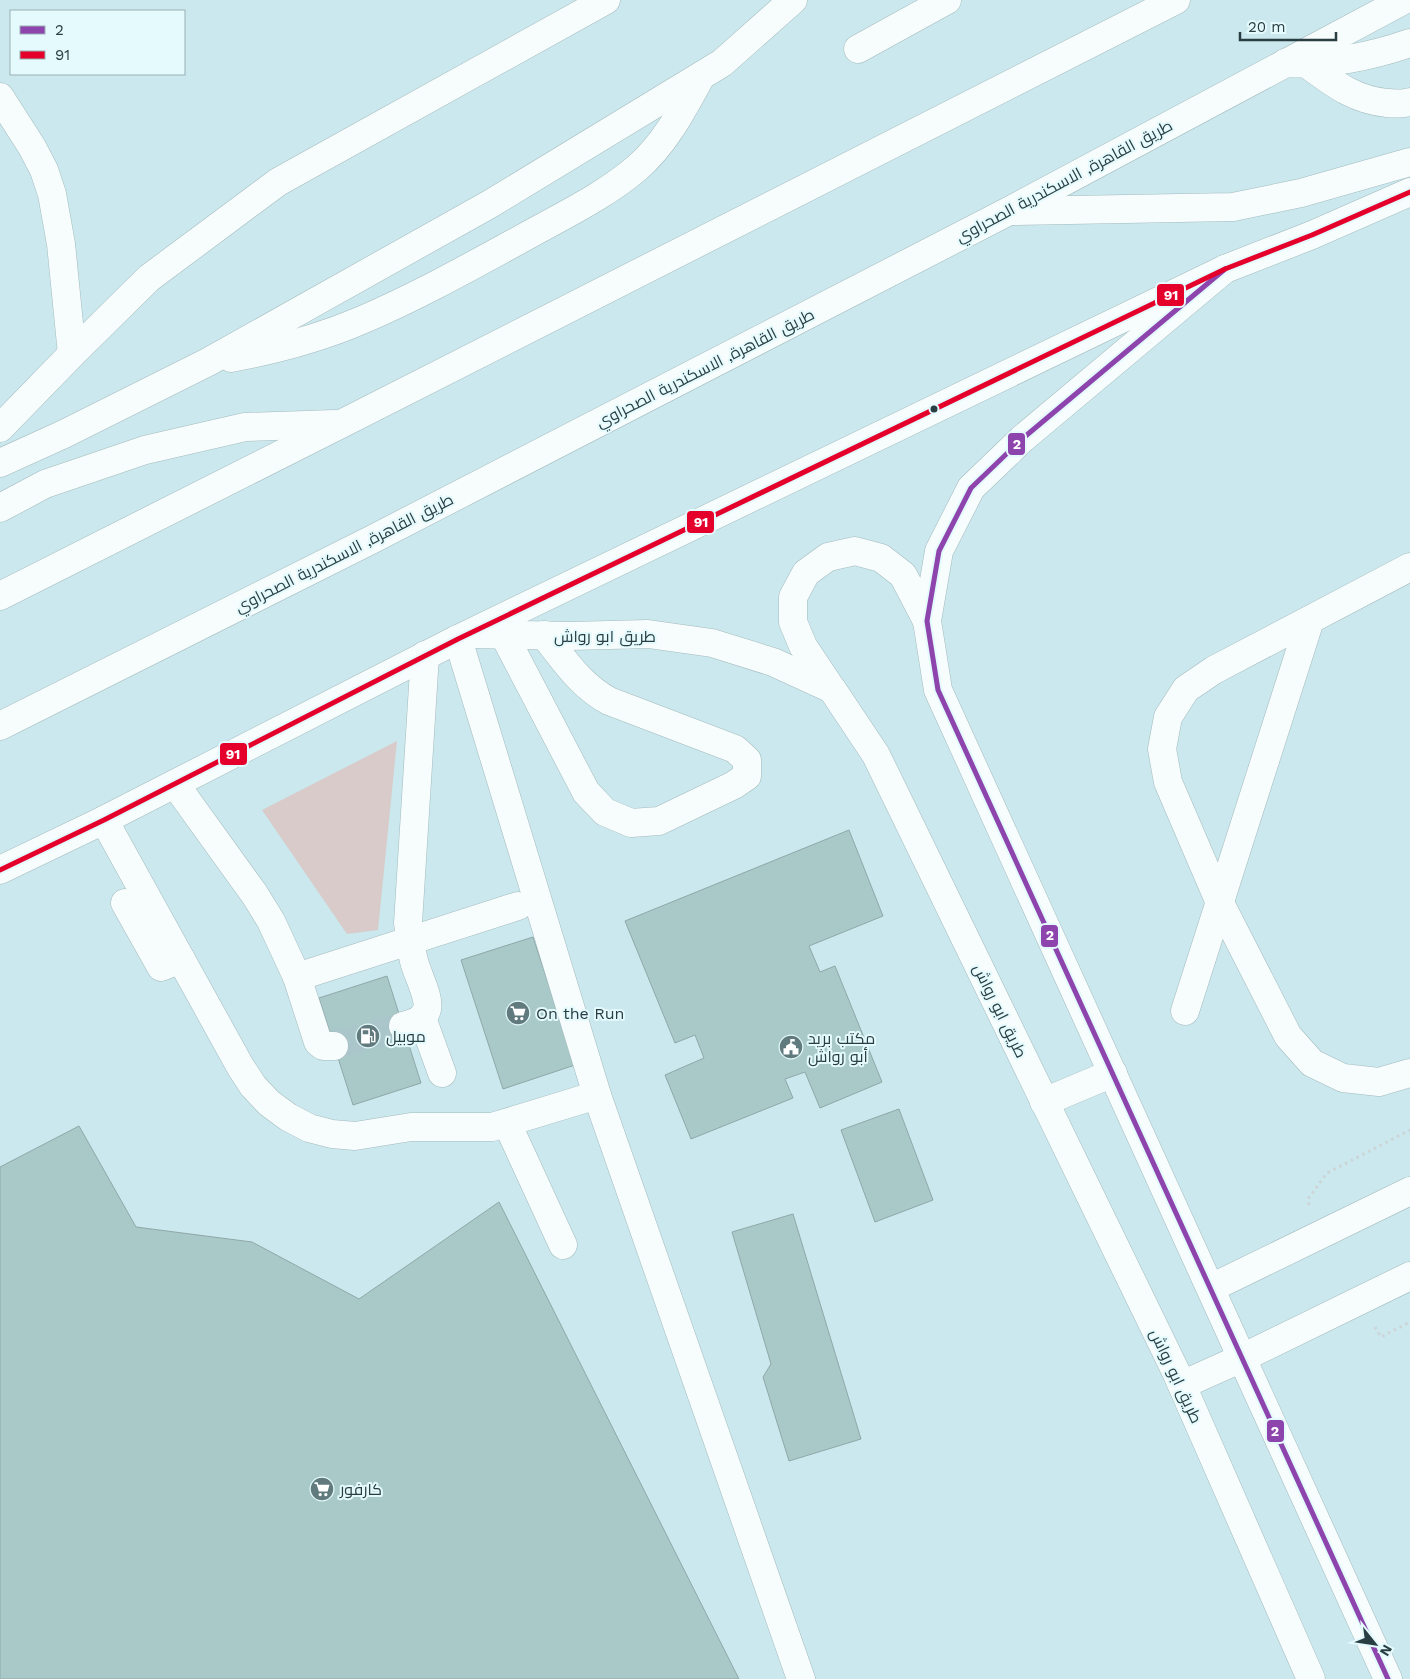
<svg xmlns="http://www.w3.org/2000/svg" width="1410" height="1679" font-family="'Work Sans',Cairo,sans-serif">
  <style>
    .green { fill: #d9cbc9 }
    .building { fill: #a9c9c9; stroke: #90a7a8 }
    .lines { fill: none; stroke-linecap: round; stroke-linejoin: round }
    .minor-tunnel { stroke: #aac6cb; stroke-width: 28; stroke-dasharray: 28 14; stroke-linecap: butt }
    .minor-casing { stroke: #a4bbbf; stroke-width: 29 }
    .major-casing { stroke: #a4bbbf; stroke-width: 29 }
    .highway-casing { stroke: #a4bbbf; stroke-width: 29 }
    .path { stroke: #ccd4d6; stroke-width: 3; stroke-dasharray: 2.5 4; stroke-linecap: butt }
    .minor { stroke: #f7fcfc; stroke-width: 28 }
    .major { stroke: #f7fcfc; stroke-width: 28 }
    .highway { stroke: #f7fcfc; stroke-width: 28 }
    .bus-1-casing { stroke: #e4fafd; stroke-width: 9 }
    .bus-2-casing { stroke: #e4fafd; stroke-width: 9 }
    .bus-1 { stroke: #8e44ad; stroke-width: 5 }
    .bus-2 { stroke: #e4002b; stroke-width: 5 }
    .bus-dot { fill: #283e42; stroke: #e4fafd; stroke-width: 2 }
    .labels { text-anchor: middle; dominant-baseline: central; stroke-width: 4; stroke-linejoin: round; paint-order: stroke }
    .street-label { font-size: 16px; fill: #283e42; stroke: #e4fafd }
    .poi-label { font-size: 16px; fill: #283e42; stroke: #e4fafd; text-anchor: start }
    .line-badge { stroke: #e4fafd; stroke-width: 2 }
    .badge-label { font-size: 14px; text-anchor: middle; font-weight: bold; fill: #fff }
  </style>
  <rect width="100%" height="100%" fill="#cae8ed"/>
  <polygon class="green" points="397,741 378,930 347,934 262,810"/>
  <g class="building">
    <polygon points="849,830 883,916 809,946 820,972 835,966 882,1082 820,1108 805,1072 785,1079 793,1098 691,1139 665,1075 704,1058 695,1035 675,1043 625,921"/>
    <polygon points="533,937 575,1065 503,1089 461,960"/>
    <polygon points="387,976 421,1083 353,1105 319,998"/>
    <polygon points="899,1109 933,1200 875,1222 841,1130"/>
    <polygon points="79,1126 136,1227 252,1242 359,1299 499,1202 739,1679 0,1679 0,1167"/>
    <polygon points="793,1214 861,1439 789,1461 763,1377 771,1364 732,1232"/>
  </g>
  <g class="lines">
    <polyline class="minor-tunnel" points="334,1046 403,1026"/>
    <g class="minor-casing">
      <g id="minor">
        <polyline points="858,49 947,0"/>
        <path d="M1285 63C1325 66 1373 56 1410 43"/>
        <path d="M1307 64C1333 83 1354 100 1387 103 1395 104 1402 104 1410 102"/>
        <polyline points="0,97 32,147 44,170 52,194 61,244 72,354"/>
        <path d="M231 358C275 350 320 338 362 320 416 297 470 267 521 239 560 217 603 197 637 168 665 144 683 109 700 78"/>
        <polyline points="0,463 64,434 208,362 490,204 722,63 793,0"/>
        <polyline points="1410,567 1214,670 1186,689 1168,717 1162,749 1168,782 1220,903 1288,1036 1312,1063 1343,1078 1379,1082 1410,1073"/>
        <path d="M504 635 586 792 605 812 631 823 659 821 734 785 747 776V760L735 749 609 701C580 685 565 661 544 635"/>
        <polyline points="458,639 597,1095 801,1679"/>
        <polyline points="175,784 255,895 271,921 297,977 318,1042 323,1046 334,1046"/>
        <polyline points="104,820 240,1066 253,1086 269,1103 288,1117 309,1128 332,1134 355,1136 411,1127 492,1127 597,1095"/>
        <polyline points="125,903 161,967 181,959"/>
        <polyline points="297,977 518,906"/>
        <polyline points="1185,1011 1310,620"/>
        <polyline points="422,1018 442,1073"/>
        <path d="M403 1026C413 1023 424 1021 427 1009 430 997 417 974 414 961 411 949 410 936 408 923L425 655"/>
        <polyline points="507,1123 563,1245"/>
        <polyline points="1211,1288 1410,1191"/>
        <polyline points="1242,1358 1410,1276"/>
      </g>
    </g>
    <g class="major-casing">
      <g id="major">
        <polyline points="1225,269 1022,439 971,488 939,551 927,621 938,690 1388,1679"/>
        <polyline points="0,428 72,354 149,278 278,182 606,0"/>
        <polyline points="472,634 570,636 648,634 712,643 773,662 832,689 876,755 1177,1374 1311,1679"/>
        <polyline points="831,688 803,646 793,622 793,597 806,573 828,557 855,551 881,558 903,575 927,621"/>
        <polyline points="0,870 104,820 458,639 1225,269 1312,235 1410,192"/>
        <polyline points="1044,1102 1113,1073"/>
        <polyline points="1182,1385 1242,1358"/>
      </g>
    </g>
    <g class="highway-casing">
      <g id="highway">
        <polyline points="1011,211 1233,207 1301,193 1410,162"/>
        <polyline points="0,508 45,484 145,450 245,427 334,424"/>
        <polyline points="0,596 343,423 1176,0"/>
        <polyline points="0,726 371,540 1007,212 1404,0"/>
      </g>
    </g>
    <g class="path">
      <polyline points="1309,1205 1308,1199 1327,1173 1410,1130"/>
      <polyline points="1375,1327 1381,1337 1410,1322"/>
    </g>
    <use href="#minor" class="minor"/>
    <use href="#major" class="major"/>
    <use href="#highway" class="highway"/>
    <g class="bus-1-casing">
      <polyline id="bus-1" points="1225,269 1022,439 971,488 939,551 927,621 938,690 1388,1679"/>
    </g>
    <g class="bus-2-casing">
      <polyline id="bus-2" points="0,870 104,820 458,639 1225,269 1312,235 1410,192"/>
    </g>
    <use href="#bus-1" class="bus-1"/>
    <use href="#bus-2" class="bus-2"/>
  </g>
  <defs>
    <g id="supermarket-disc" transform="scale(1.25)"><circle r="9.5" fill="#617a7e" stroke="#e4fafd"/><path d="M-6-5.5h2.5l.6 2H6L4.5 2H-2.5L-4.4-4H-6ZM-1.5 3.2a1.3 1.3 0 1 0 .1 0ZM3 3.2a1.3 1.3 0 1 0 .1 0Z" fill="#fff"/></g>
    <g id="fuel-disc" transform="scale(1.25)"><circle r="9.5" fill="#617a7e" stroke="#e4fafd"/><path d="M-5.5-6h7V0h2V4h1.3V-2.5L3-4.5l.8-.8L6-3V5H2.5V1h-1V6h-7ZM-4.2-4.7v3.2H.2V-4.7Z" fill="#fff"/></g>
    <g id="civic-disc" transform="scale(1.25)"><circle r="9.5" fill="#617a7e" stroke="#e4fafd"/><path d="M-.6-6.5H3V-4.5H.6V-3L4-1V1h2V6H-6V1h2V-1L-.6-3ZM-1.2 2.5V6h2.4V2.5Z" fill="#fff"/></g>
  </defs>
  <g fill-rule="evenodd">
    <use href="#supermarket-disc" x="518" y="1013"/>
    <use href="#fuel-disc" x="368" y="1036"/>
    <use href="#civic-disc" x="791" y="1047"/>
    <use href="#supermarket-disc" x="322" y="1489"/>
  </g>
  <circle class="bus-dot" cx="934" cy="409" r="4.5"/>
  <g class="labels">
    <g class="street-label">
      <text transform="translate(1064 181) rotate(-28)">طريق القاهرة, الاسكندرية الصحراوي</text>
      <text transform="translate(705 368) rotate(-27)">طريق القاهرة, الاسكندرية الصحراوي</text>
      <text transform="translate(344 553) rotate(-27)">طريق القاهرة, الاسكندرية الصحراوي</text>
      <text x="605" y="636">طريق ابو رواش</text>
      <text transform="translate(1000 1011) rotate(64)">طريق ابو رواش</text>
      <text transform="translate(1176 1376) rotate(65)">طريق ابو رواش</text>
    </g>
    <g class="poi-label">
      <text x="536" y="1013">On the Run</text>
      <text x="386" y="1036">موبيل</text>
      <text x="808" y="1038">مكتب بريد<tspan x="808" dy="18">أبو رواش</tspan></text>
      <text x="340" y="1489">كارفور</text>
    </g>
  </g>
  <g class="line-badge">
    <rect x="1156" y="283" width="29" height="24" rx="5" fill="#e4002b"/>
    <rect x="1007" y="432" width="19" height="24" rx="5" fill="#8e44ad"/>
    <rect x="686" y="510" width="29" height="24" rx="5" fill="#e4002b"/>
    <rect x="219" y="742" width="29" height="24" rx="5" fill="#e4002b"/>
    <rect x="1040" y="924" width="19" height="24" rx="5" fill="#8e44ad"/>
    <rect x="1266" y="1419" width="19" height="24" rx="5" fill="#8e44ad"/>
  </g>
  <g class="badge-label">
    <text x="1171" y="300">91</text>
    <text x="1017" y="449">2</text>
    <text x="701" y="527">91</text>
    <text x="233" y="759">91</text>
    <text x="1050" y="940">2</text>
    <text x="1275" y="1436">2</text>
  </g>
  <rect x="10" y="10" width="175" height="65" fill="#e4fafd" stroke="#99afb2"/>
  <rect x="20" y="26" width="25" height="8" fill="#8e44ad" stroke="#99afb2"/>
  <text x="55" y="35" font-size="15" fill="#283e42">2</text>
  <rect x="20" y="51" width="25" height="8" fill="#e4002b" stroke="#99afb2"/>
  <text x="55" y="60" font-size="15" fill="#283e42">91</text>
  <g transform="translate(1375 1644) rotate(120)" stroke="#e4fafd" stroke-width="4" paint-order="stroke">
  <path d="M0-4L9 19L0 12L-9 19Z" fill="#283e42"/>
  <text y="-8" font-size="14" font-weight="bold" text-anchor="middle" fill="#283e42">N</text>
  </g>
  <path d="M1240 32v8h96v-8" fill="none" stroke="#283e42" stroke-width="2.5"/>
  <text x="1248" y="32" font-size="15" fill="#283e42" stroke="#e4fafd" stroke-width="4" paint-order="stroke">20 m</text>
</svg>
